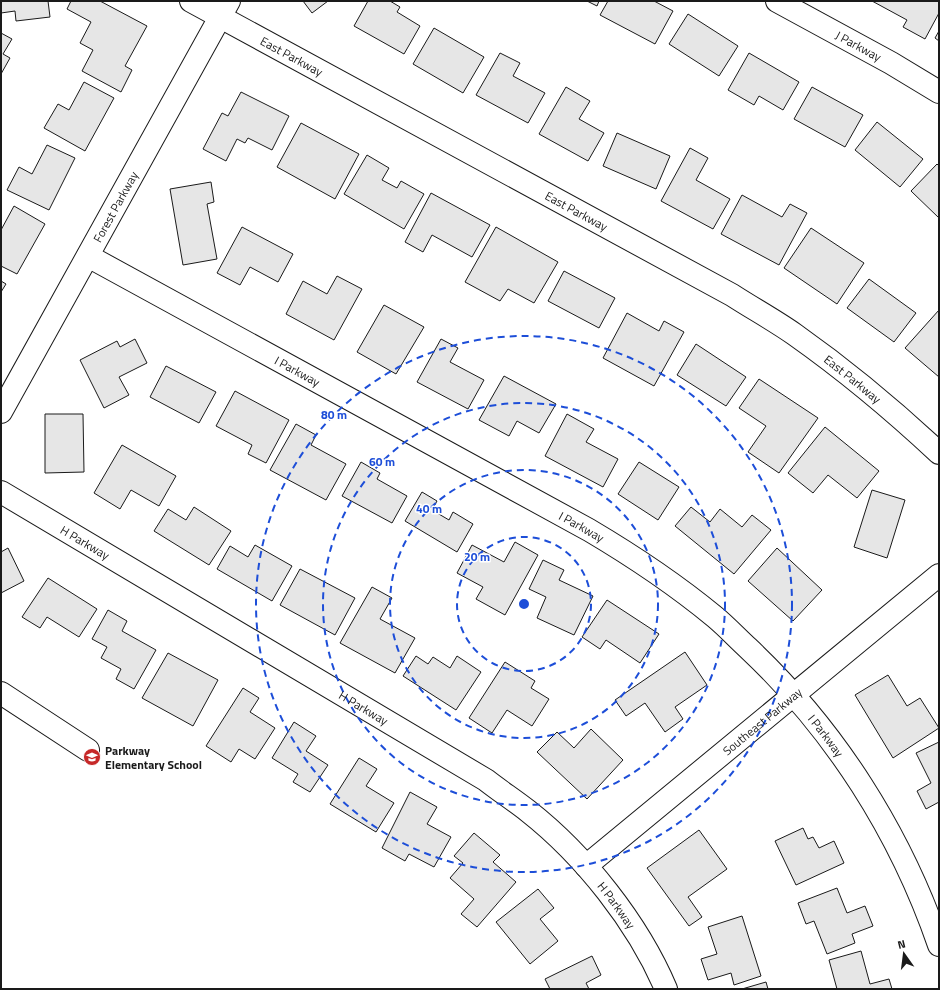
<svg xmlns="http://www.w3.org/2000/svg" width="940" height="990" font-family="'Titillium Web',sans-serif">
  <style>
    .building { fill: #e6e6e6; stroke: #1a1a1a }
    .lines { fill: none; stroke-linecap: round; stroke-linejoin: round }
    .minor-casing { stroke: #1a1a1a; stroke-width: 24 }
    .minor { stroke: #fff; stroke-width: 22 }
    .ring { fill: none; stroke: #1d4ed8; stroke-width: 2; stroke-dasharray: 7 5 }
    .labels { text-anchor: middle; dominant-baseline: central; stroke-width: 3; stroke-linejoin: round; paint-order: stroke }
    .street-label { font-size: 12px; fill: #1a1a1a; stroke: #fff }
    .poi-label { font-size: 12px; font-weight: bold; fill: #1a1a1a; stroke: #fff; text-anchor: start }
    .centre { fill: #1d4ed8; stroke: #fff; stroke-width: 2 }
    .ring-label { font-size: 12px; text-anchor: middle; font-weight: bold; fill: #1d4ed8; stroke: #fff; stroke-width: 3; stroke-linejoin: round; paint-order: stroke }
  </style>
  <rect width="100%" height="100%" fill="#fff"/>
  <g class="building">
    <polygon points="1,1 48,1 50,17 16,21 15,11 1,13"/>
    <polygon points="71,1 100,1 147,26 125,66 132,70 121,92 82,71 93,50 80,43 91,22 67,9"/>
    <polygon points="303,1 328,1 312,13"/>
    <polygon points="368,1 390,1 400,7 397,12 420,26 404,54 354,26"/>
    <polygon points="587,1 599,1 597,6"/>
    <polygon points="608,1 654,1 673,11 655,44 600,15"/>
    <polygon points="872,1 939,1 939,13 925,39 903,27 907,20"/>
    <polygon points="688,14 738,46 719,76 669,44"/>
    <polygon points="434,28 484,57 463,93 413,64"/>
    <polygon points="939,31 939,41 935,38"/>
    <polygon points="1,33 12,39 3,54 10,58 1,74"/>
    <polygon points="500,53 520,63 513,76 545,93 528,123 476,95"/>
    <polygon points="749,53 799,82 783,110 759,96 754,105 728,90"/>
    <polygon points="84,82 114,98 85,151 44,128 58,104 69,110"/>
    <polygon points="566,87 590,101 579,119 604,133 588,161 539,134"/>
    <polygon points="812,87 863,115 845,147 794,119"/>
    <polygon points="241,92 289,116 272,150 248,138 245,143 237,139 226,161 203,149 222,113 228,116"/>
    <polygon points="877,122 923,159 900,187 855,150"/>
    <polygon points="301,123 359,154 335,199 277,167"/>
    <polygon points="617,133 670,156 656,189 603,166"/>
    <polygon points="47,145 75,158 49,210 7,190 19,167 32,174"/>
    <polygon points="690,148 708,158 696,180 730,199 713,229 661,201"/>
    <polygon points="367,155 389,168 382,180 397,188 401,181 424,194 404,229 344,194"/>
    <polygon points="937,164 939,166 939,218 911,191"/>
    <polygon points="211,182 214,202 207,204 217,259 183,265 170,189"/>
    <polygon points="431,193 490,225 472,257 432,235 423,252 405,242"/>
    <polygon points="742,195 782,217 790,204 807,213 779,265 721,234"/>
    <polygon points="14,206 45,224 17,274 1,266 1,230"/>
    <polygon points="242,227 293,254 278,282 250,267 240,285 217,273"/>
    <polygon points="496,227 558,262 534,303 508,289 500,301 465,282"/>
    <polygon points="811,228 864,263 837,304 784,268"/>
    <polygon points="564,271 615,298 599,328 548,301"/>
    <polygon points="337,276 362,289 334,340 286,314 303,281 327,294"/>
    <polygon points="869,279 916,313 894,342 847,308"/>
    <polygon points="1,281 6,284 1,292"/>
    <polygon points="384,305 424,327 396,374 357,352"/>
    <polygon points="939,310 939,377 905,348"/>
    <polygon points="627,313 659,331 664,321 684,332 654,386 603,358"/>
    <polygon points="135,339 147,363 119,377 129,395 104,408 80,360 117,341 120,347"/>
    <polygon points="441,339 458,348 450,362 484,380 468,409 417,382"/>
    <polygon points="696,344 746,377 726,406 677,375"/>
    <polygon points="166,366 216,392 199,423 150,397"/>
    <polygon points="504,376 556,404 539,433 517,421 509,436 479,420"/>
    <polygon points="759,379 818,418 779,473 748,452 766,426 739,408"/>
    <polygon points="235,391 289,420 266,463 248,454 252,445 216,426"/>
    <polygon points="45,414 83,414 84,472 45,473"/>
    <polygon points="567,414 594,429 586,442 618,459 603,487 545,456"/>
    <polygon points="296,424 316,435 311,445 346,464 326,500 270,470"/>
    <polygon points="825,427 879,471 857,498 828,475 813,493 788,473"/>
    <polygon points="122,445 176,476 159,506 131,490 120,509 94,493"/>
    <polygon points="361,462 380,473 377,479 407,496 392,523 342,496"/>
    <polygon points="639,462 679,487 658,520 618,494"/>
    <polygon points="872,490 905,500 887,558 854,547"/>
    <polygon points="422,492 437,501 432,510 449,520 453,512 473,524 457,552 405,521"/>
    <polygon points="194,507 231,531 209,565 154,531 168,509 186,520"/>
    <polygon points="691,507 710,522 720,509 742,527 752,515 771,530 734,574 675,526"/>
    <polygon points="515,542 538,555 505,615 476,599 483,587 457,573 472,545 504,562"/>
    <polygon points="255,545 292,566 272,601 217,569 230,546 248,557"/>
    <polygon points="8,548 24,581 1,593 1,552"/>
    <polygon points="777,548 822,590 793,621 748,581"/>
    <polygon points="543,560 564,570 559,580 593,596 574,635 537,618 546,597 529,589"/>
    <polygon points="300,569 355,598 335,635 280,605"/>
    <polygon points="48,578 97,609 79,637 47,617 40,628 22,617"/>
    <polygon points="372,587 392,598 380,619 415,638 395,673 340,643"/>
    <polygon points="607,600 659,634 640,663 606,640 600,649 582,637"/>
    <polygon points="108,610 127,621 122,631 156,650 134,689 116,679 121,669 101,658 107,647 92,639"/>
    <polygon points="685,652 707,685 675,707 683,719 665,732 645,703 626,716 615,700"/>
    <polygon points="168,653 218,680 193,726 142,698"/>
    <polygon points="416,656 428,664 433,657 450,668 457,656 481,672 456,710 403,676"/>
    <polygon points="505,662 535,681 531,688 549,699 532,726 507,710 492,733 469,718"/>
    <polygon points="888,675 907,706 920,698 939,728 893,758 855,695"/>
    <polygon points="243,688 259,698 250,712 275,728 255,759 239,749 231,762 206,746"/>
    <polygon points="294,722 316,736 306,751 328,765 310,792 293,782 298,774 272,758"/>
    <polygon points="591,729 623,760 587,799 537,752 557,732 574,748"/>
    <polygon points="939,742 939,802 926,809 917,791 931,783 916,753"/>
    <polygon points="359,758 377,769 366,786 394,803 376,832 330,804"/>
    <polygon points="410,792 437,807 427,824 451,837 434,867 409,854 405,861 382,848"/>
    <polygon points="803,828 808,839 813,837 819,848 834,841 844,863 796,885 775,841"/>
    <polygon points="699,830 727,869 688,897 702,917 689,926 647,868"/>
    <polygon points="474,833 500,855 493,862 516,882 477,927 461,914 474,899 450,878 463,863 454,856"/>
    <polygon points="837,888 847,913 865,906 873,926 852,934 855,943 827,954 814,921 806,924 798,903"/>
    <polygon points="538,889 554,908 540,919 558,941 530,964 496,922"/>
    <polygon points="742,916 761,976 734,985 731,973 708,980 701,959 717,954 708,927"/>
    <polygon points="861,951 870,984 889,979 892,989 837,989 829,960"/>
    <polygon points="592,956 601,975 586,983 589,989 550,989 545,979"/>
    <polygon points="766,982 768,989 742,989"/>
  </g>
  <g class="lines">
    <g class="minor-casing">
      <g id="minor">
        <path id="s1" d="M191 1 732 295C752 308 774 320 794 334 845 370 893 410 939 453"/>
        <path id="s2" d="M777 1 891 63 939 92"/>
        <path id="s3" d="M88 256 589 530C633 556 675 584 715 617 727 627 737 638 748 648 835 730 900 832 939 945"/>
        <path id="s4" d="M1 412 229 1"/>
        <path id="s5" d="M1 492 486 780C500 791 514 800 528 811 584 855 638 923 666 989"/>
        <polyline points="1,693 88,750"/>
        <path id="s6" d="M586 866 939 575"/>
      </g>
    </g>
    <use href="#minor" class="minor"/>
  </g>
  <g class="ring">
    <circle cx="524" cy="604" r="67"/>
    <circle cx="524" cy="604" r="134"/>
    <circle cx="524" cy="604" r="201"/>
    <circle cx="524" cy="604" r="268"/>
  </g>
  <defs>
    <g id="school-disc" transform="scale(0.9)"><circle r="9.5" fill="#c62828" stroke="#fff"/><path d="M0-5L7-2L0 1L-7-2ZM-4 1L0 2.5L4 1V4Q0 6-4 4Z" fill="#fff"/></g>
  </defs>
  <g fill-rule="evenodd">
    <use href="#school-disc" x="92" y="757"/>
  </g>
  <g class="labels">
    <g class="street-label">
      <text stroke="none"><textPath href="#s2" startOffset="93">J Parkway</textPath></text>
      <text stroke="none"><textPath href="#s1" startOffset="115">East Parkway</textPath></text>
      <text stroke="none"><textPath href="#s4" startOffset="235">Forest Parkway</textPath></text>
      <text stroke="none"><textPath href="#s1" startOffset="439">East Parkway</textPath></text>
      <text stroke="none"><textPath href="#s3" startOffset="239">I Parkway</textPath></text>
      <text stroke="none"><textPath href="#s1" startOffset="763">East Parkway</textPath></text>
      <text stroke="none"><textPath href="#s3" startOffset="563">I Parkway</textPath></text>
      <text stroke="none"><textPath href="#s5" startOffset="98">H Parkway</textPath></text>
      <text stroke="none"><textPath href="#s5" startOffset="422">H Parkway</textPath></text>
      <text stroke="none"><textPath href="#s6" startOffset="228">Southeast Parkway</textPath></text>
      <text stroke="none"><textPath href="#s3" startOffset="887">I Parkway</textPath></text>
      <text stroke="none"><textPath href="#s5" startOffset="746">H Parkway</textPath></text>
    </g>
    <g class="poi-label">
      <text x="105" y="750">Parkway<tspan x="105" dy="14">Elementary School</tspan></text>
    </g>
  </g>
  <circle cx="524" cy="604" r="6" class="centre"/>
  <g class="ring-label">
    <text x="334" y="419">80 m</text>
    <text x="382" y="466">60 m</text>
    <text x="429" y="513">40 m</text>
    <text x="477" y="561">20 m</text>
  </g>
  <rect width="940" height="990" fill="none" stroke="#1a1a1a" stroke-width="4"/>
  <g transform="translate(904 954) rotate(346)" stroke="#ffffff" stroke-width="3" paint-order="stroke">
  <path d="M0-3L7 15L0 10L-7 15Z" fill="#1a1a1a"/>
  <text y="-6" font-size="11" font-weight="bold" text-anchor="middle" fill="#1a1a1a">N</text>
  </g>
</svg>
